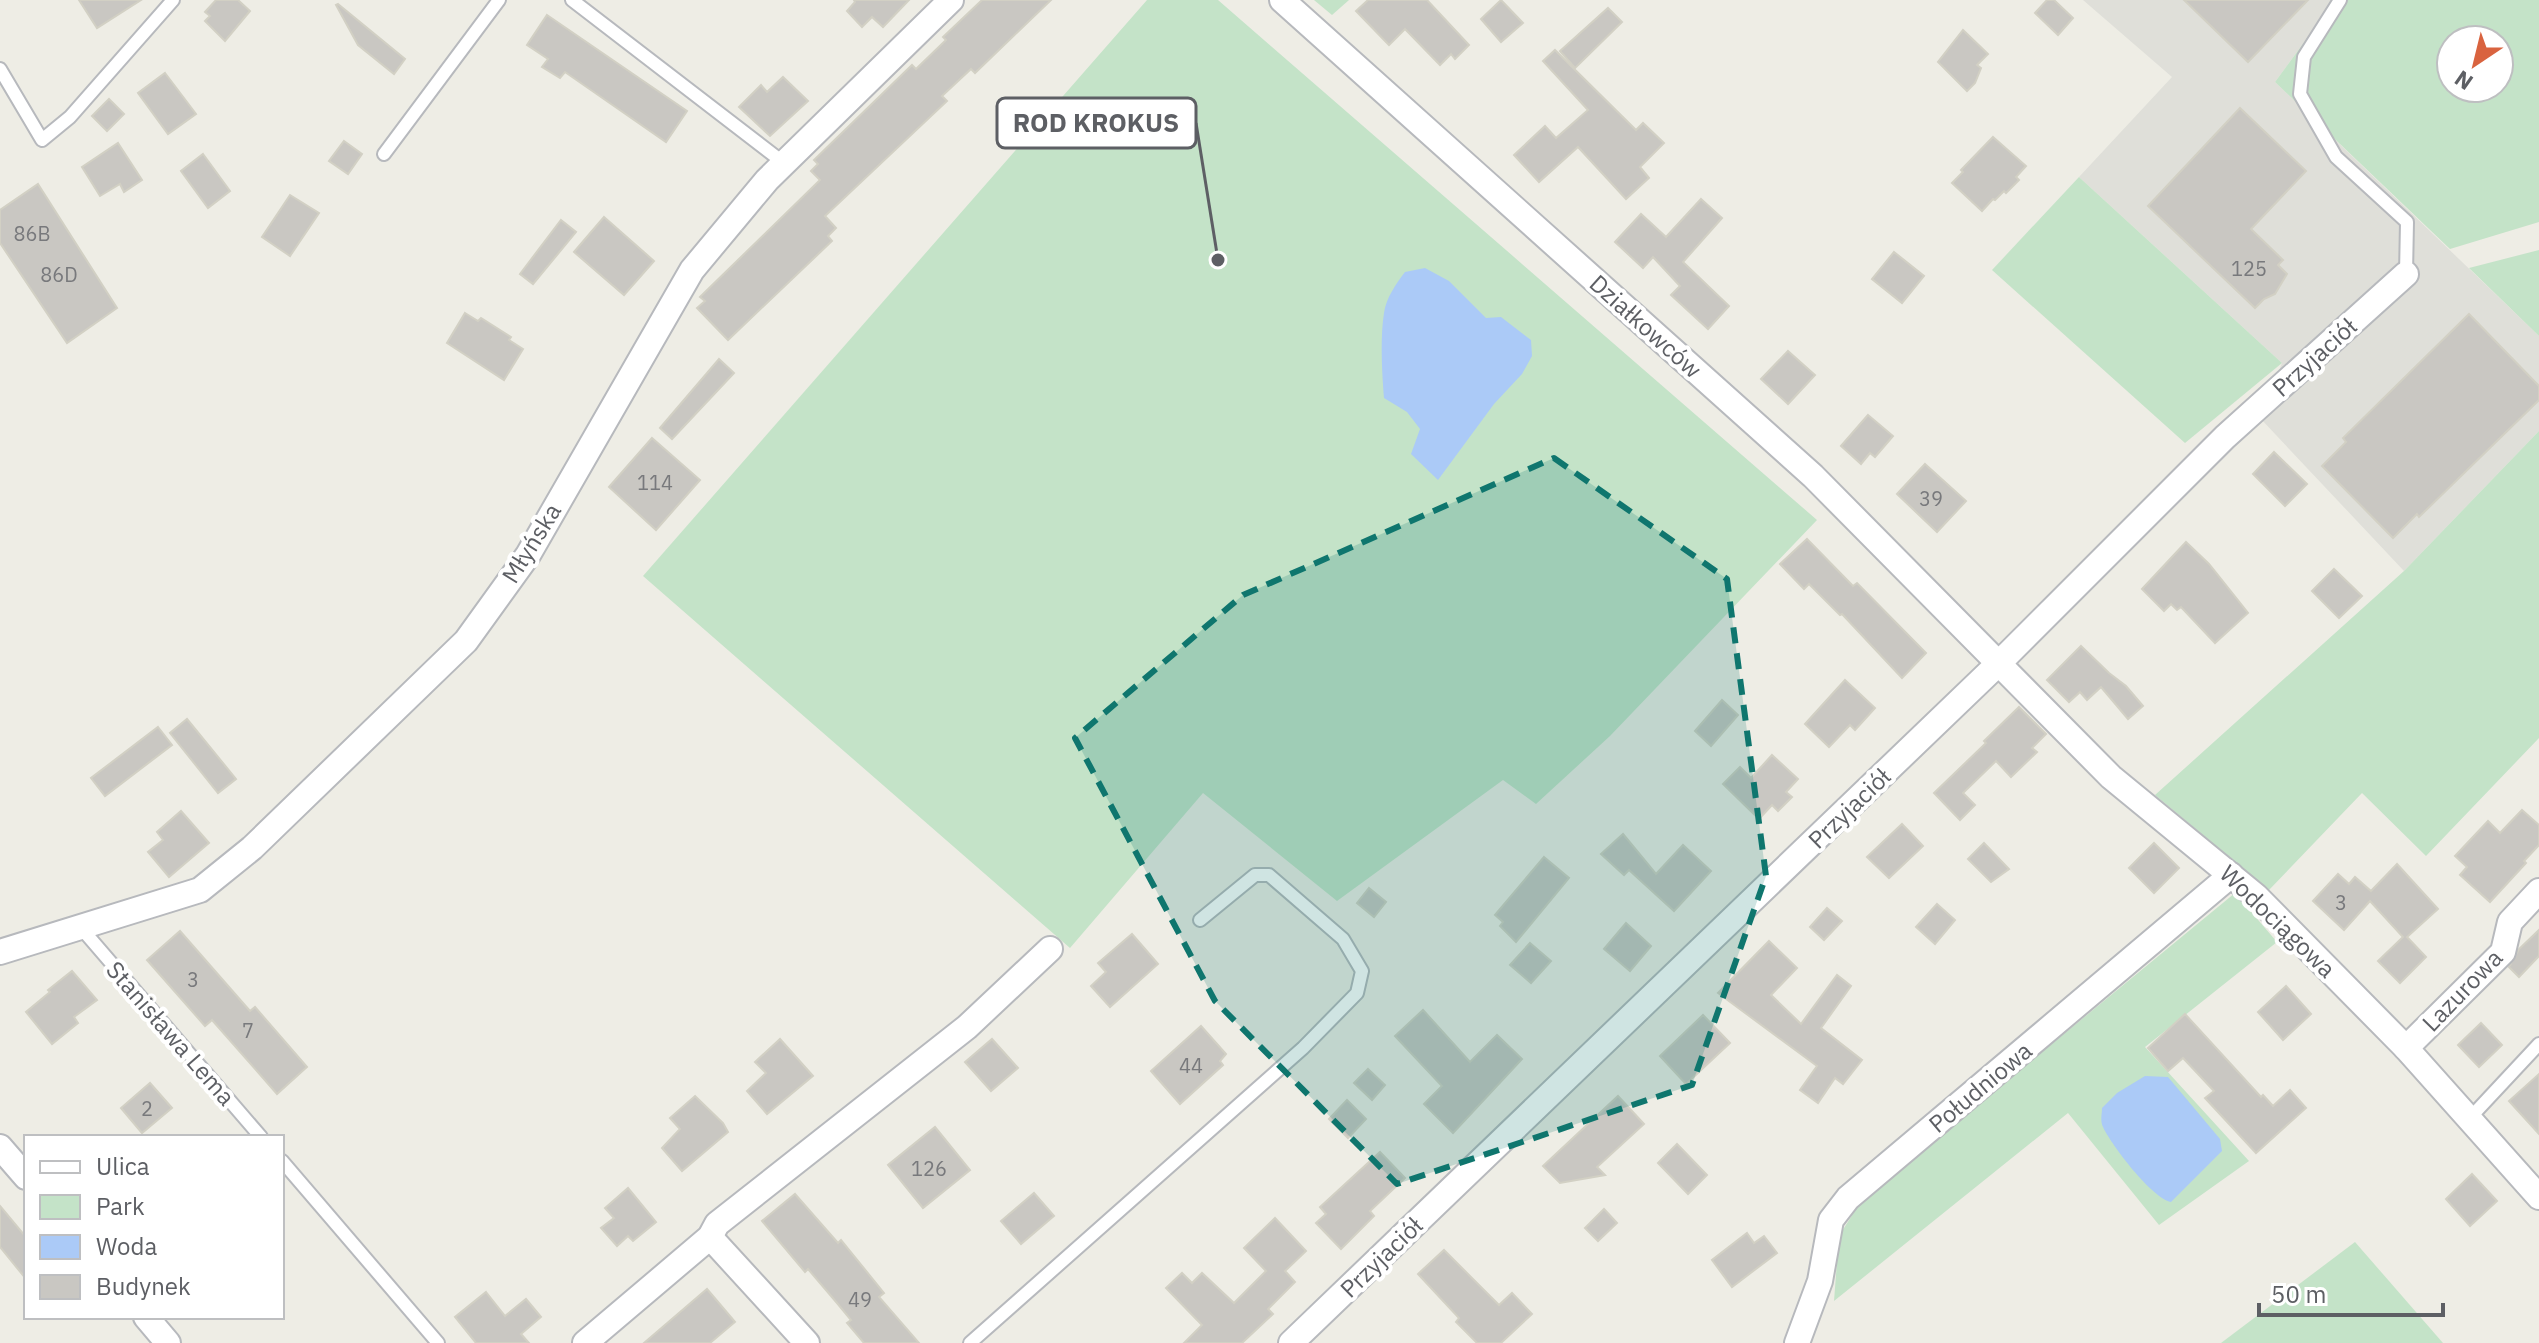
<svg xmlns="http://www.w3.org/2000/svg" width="2539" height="1343" font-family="'IBM Plex Sans',sans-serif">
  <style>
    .industrial { fill: #dfdfd9 }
    .green { fill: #c4e3c8; fill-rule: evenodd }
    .water { fill: #abcaf7 }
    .building { fill: #c9c7c2; stroke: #d2d0c4; stroke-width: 2 }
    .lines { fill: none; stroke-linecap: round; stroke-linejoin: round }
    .lane-casing { stroke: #b7b9bd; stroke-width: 16 }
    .street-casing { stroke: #b7b9bd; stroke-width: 28 }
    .lane { stroke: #fff; stroke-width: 12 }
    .street { stroke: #fff; stroke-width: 24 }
    .marked { fill: #0f766e; fill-opacity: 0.2; stroke: #0f766e; stroke-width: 6; stroke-dasharray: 16 10; stroke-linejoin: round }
    .labels { text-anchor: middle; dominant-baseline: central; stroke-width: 8; stroke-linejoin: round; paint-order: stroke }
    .number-label { font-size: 20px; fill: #78797c }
    .street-label { font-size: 24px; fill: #5d5f64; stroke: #fff }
    .leader { fill: none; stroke: #5d5f64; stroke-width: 3 }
    .callout-dot { fill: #5d5f64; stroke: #fff; stroke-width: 3 }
    .callout { fill: #fff; stroke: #5d5f64; stroke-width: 3 }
    .callout-label { font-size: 26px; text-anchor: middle; font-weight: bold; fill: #5d5f64 }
  </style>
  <rect width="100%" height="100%" fill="#eeede5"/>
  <polygon class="industrial" points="2083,0 2335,0 2275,82 2539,336 2539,431 2404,571 2260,418 2282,363 2079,177 2172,77"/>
  <g class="green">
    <polygon points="1147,0 1218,0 1817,520 1610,736 1536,804 1503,780 1337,901 1203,793 1070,948 643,576"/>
    <polygon points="1314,0 1349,0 1332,15"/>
    <path d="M2335 0H2539V222L2450 249 2275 82ZM2451 40H2499V88H2451Z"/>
    <polygon points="2079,177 2282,363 2185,443 1992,270"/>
    <polygon points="2539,250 2539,336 2469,268"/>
    <polygon points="2539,431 2539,738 2426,856 2362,793 2269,890 2155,795 2404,571"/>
    <polygon points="2235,893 2277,942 2145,1047 2249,1161 2159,1225 2068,1113 1834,1301 1839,1236 1861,1201"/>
    <polygon points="2355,1242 2443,1343 2221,1343"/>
  </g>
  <g class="water">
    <path d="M1425 268 1449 281 1486 318 1501 317 1531 340 1532 356 1522 374 1494 404 1438 480 1411 454 1420 429 1407 412 1384 398C1382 373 1380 338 1384 313 1386 298 1396 284 1405 272Z"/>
    <path d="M2145 1076 2168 1077 2220 1139 2222 1151 2171 1202C2152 1198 2112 1146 2103 1127 2100 1121 2102 1114 2102 1108L2117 1093Z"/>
  </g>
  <g class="building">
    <polygon points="79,0 141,0 97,28"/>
    <polygon points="216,0 238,0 250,11 225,41 205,21 210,16 205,12"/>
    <polygon points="854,0 909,0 883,27 872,17 862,27 847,11 855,2"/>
    <polygon points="982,0 1051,0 975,73 971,69 942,96 947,101 825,216 836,228 828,236 832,241 728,340 697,308 705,301 700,297 820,180 811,171 818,164 814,160 912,65 916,69 946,40 943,37"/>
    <polygon points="1368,0 1427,0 1469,45 1455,59 1451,54 1440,65 1405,29 1389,45 1356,11"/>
    <polygon points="1501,0 1523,23 1501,42 1481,19"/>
    <polygon points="2047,0 2054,0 2073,18 2058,35 2035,13"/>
    <polygon points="2184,0 2308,0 2248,62"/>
    <polygon points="338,4 405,59 394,74 358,45 336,5"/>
    <polygon points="1608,8 1622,22 1575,68 1560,51"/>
    <polygon points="547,15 687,111 666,142 565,72 560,78 542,67 548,59 527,45"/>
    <polygon points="1963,30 1988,54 1977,65 1981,68 1975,83 1967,91 1938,62"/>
    <polygon points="1555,50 1636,130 1643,123 1664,143 1640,167 1649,178 1626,199 1578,147 1539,182 1514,155 1545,126 1556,138 1588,110 1543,61"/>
    <polygon points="165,73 196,114 168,134 138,93"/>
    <polygon points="783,77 808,101 770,136 739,107 761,85 767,92"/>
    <polygon points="109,99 124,114 107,131 92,116"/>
    <polygon points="2240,108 2306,171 2251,229 2283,260 2278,265 2287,274 2275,294 2264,299 2255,308 2148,206"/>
    <polygon points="1993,137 2026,166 2016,177 2019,180 2006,193 2004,191 1995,200 1993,199 1982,211 1952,183 1963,172 1961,170"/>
    <polygon points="344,141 362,154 348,174 329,161"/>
    <polygon points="118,143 142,180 124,192 120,184 100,196 82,167"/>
    <polygon points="203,154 230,191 208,208 181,171"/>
    <polygon points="38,184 117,308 67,343 0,243 0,210"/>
    <polygon points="290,195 319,213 290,256 262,237"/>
    <polygon points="1701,199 1722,218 1683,262 1729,306 1708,329 1671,295 1680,286 1653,257 1643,268 1615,242 1641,214 1666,237"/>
    <polygon points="604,217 654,261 624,295 574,252"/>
    <polygon points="561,220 576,232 533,284 520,274"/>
    <polygon points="1894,252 1924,276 1902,303 1872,279"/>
    <polygon points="465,313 478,321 481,318 511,337 509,340 523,349 504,380 447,343"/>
    <polygon points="2469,314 2539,386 2539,400 2419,517 2417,514 2393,538 2322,466 2346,442 2343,438"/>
    <polygon points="1788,351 1815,375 1788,404 1761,379"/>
    <polygon points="719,359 734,373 672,439 660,428"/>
    <polygon points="1868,415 1893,436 1875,457 1870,453 1861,464 1841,446"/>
    <polygon points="652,438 700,480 656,530 609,487"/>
    <polygon points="2274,452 2307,484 2285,506 2253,474"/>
    <polygon points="1925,464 1966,501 1937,532 1897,494"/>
    <polygon points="1807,539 1853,586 1857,583 1926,653 1902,678 1842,614 1840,615 1809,584 1804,589 1780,564"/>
    <polygon points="2186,542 2209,564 2248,613 2215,643 2181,607 2177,610 2171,604 2164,611 2142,589"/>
    <polygon points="2334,569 2362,596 2339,618 2312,591"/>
    <polygon points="2081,646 2109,673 2126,686 2143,706 2128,719 2101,687 2087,700 2080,692 2069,702 2047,680"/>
    <polygon points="1845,680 1875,708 1855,730 1850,725 1829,747 1805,724"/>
    <polygon points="1722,700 1738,715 1711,746 1695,731"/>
    <polygon points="2019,707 2046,734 2032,748 2037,752 2011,777 1996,761 1963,793 1975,805 1960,820 1934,793 1986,743 1984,741"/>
    <polygon points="187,719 236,779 218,793 170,733"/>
    <polygon points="158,727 172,745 105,796 91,778"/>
    <polygon points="1772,755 1798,779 1786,792 1792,797 1778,811 1772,805 1759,819 1723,784 1740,767 1751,778"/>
    <polygon points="2522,810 2539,825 2539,845 2524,861 2526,863 2490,902 2460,875 2467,867 2455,856 2488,821 2500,833"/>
    <polygon points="181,811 209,843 169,877 148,852 163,840 157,832"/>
    <polygon points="1902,824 1923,846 1889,878 1867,857"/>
    <polygon points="1623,834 1656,874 1683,845 1711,871 1674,911 1629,870 1624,875 1601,854"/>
    <polygon points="1984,843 2009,869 1991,882 1968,859"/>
    <polygon points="2154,843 2179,868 2154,893 2129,868"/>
    <polygon points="1544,857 1569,878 1516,942 1500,926 1503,922 1495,915"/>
    <polygon points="2397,864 2438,909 2407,937 2426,957 2400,983 2378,961 2403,937 2370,901 2344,930 2313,901 2338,874 2349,884 2355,877 2371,891"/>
    <polygon points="1369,888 1386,902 1374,917 1357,903"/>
    <polygon points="1937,904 1955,920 1935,944 1916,927"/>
    <polygon points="1827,908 1842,921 1824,940 1810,927"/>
    <polygon points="1626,923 1651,946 1630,971 1604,949"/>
    <polygon points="2539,930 2539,956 2519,977 2509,967 2519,949"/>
    <polygon points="180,931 250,1011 255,1007 307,1067 277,1094 212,1020 205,1026 147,960"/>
    <polygon points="1132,934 1158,964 1110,1007 1091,986 1106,972 1098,963"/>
    <polygon points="1769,941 1797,968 1771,995 1801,1024 1837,975 1851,986 1821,1028 1862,1060 1843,1084 1835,1078 1818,1103 1800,1090 1817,1066 1718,993"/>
    <polygon points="1530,943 1551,961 1531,983 1510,965"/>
    <polygon points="72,971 97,1000 74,1017 78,1023 52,1044 26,1012 50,992 48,990"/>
    <polygon points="2286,986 2311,1014 2283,1040 2258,1012"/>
    <polygon points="1423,1010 1470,1062 1497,1035 1522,1059 1453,1133 1424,1104 1442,1086 1395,1036"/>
    <polygon points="2185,1014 2261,1097 2263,1095 2273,1106 2290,1090 2306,1108 2256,1153 2205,1098 2214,1091 2183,1058 2168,1071 2148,1048"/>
    <polygon points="1703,1015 1730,1043 1686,1084 1660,1056"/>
    <polygon points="2481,1023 2502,1045 2479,1067 2458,1045"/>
    <polygon points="1201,1026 1226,1054 1220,1061 1223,1065 1180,1104 1151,1071"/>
    <polygon points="780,1039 813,1076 767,1114 747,1091 766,1073 755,1062"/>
    <polygon points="992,1039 1018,1068 991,1091 965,1062"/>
    <polygon points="1368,1069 1385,1085 1372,1100 1354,1083"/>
    <polygon points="2539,1074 2539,1134 2509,1101"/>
    <polygon points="150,1083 172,1108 142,1133 121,1108"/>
    <polygon points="695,1096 723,1123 728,1132 682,1171 662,1148 680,1129 670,1118"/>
    <polygon points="1618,1096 1644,1124 1597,1167 1605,1175 1560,1183 1543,1166"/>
    <polygon points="1347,1100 1366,1119 1348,1138 1329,1119"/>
    <polygon points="935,1127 970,1170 923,1208 888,1165"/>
    <polygon points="1677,1144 1707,1175 1688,1194 1658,1163"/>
    <polygon points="1380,1152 1405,1178 1370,1211 1374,1216 1341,1249 1316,1223 1326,1214 1320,1207"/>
    <polygon points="2472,1174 2497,1201 2470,1226 2446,1199"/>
    <polygon points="628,1188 656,1222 633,1241 628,1236 617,1246 601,1228 614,1218 605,1208"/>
    <polygon points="1034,1193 1054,1216 1021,1244 1001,1221"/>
    <polygon points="795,1194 838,1243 841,1240 884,1293 879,1297 919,1343 864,1343 847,1323 851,1320 837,1303 808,1269 805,1272 762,1221"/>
    <polygon points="0,1206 26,1237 26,1279 0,1247"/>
    <polygon points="1604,1209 1617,1223 1598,1241 1585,1228"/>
    <polygon points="1275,1218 1306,1251 1285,1271 1295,1282 1268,1309 1273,1314 1242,1343 1184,1343 1202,1325 1166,1288 1182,1273 1192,1283 1202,1273 1234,1303 1266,1271 1244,1248"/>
    <polygon points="1747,1233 1754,1243 1764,1236 1777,1253 1732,1287 1712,1260"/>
    <polygon points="1444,1250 1499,1305 1512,1293 1532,1314 1501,1343 1477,1343 1456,1322 1459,1318 1418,1274"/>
    <polygon points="707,1289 735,1322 710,1343 644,1343"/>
    <polygon points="486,1292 505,1316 526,1299 541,1317 521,1334 529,1343 476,1343 455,1317"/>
  </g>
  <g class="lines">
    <g class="lane-casing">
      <g id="lane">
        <polyline points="572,0 784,163"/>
        <polyline points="2340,0 2304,57 2300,94 2336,157 2407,222 2406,274"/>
        <polyline points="0,69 42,140 70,117 173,0"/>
        <polyline points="384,154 499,0"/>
        <polyline points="82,929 261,1137"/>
        <polyline points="2469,1119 2539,1044"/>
        <polyline points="282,1161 438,1343"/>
        <polyline points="970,1343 1303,1048 1357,993 1362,971 1343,939 1269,875 1255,875 1200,920"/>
      </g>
    </g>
    <g class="street-casing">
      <g id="street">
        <polyline points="1282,0 1813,476 2111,777 2256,896 2406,1048 2539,1197"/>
        <polyline points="0,952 200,890 252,848 466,641 528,555 692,270 767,180 951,0"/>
        <polyline points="2406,1048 2503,952 2510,922 2539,891"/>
        <polyline points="0,1147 26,1177"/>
        <polyline points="710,1237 807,1343"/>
        <polyline points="146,1317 168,1343"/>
        <polyline points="585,1343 710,1237 717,1224 967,1027 1050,949"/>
        <polyline points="1291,1343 2000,662 2225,437 2406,274"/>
        <polyline points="1797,1343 1820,1281 1831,1220 1848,1198 2231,875"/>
      </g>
    </g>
    <use href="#lane" class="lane"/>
    <use href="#street" class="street"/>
  </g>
  <path class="marked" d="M1554 458 1727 579 1766 876 1692 1085 1397 1184 1215 1001 1075 738 1243 595Z"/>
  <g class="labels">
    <g class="number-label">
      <text x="32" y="233">86B</text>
      <text x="2249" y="268">125</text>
      <text x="59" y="274">86D</text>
      <text x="655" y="482">114</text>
      <text x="1931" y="498">39</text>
      <text x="2341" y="902">3</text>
      <text x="193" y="979">3</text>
      <text x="248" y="1030">7</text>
      <text x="1191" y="1065">44</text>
      <text x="147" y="1108">2</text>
      <text x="929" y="1168">126</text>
      <text x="860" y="1299">49</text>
    </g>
    <g class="street-label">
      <text transform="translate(1646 326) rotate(42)">Działkowców</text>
      <text transform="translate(2314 357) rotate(-42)">Przyjaciół</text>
      <text transform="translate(531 543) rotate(-58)">Młyńska</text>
      <text transform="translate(1849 808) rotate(-44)">Przyjaciół</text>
      <text transform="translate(2278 921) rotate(44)">Wodociągowa</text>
      <text transform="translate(2462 990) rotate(-46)">Lazurowa</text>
      <text transform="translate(171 1033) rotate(49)">Stanisława Lema</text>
      <text transform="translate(1980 1087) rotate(-40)">Południowa</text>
      <text transform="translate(1381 1257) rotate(-44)">Przyjaciół</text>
    </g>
  </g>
  <path class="leader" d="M1218 260L1196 123"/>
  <circle class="callout-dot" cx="1218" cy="260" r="8"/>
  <rect class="callout" x="997" y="98" width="199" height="50" rx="8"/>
  <g class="callout-label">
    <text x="1096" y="132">ROD KROKUS</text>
  </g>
  <rect x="24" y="1135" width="260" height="184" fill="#ffffff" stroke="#bebfc1" stroke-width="2"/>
  <rect x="40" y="1161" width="40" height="12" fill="#ffffff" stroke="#bebfc1" stroke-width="2"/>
  <text x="96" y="1175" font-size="24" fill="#5d5f64">Ulica</text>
  <rect x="40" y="1195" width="40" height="24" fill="#c4e3c8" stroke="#bebfc1" stroke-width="2"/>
  <text x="96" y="1215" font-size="24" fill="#5d5f64">Park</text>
  <rect x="40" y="1235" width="40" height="24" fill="#abcaf7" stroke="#bebfc1" stroke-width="2"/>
  <text x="96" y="1255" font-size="24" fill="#5d5f64">Woda</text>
  <rect x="40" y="1275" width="40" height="24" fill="#c9c7c2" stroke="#bebfc1" stroke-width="2"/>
  <text x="96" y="1295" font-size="24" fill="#5d5f64">Budynek</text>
  <g transform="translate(2475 64) rotate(215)"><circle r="38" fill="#ffffff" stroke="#bebfc1" stroke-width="2"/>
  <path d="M0-6L14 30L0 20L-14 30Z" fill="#d9633f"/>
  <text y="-12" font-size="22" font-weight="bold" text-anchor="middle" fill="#5d5f64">N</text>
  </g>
  <path d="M2259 1303v12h184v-12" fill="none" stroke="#5d5f64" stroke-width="4"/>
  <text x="2271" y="1303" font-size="24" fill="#5d5f64" stroke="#ffffff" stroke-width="6" paint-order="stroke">50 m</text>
</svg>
